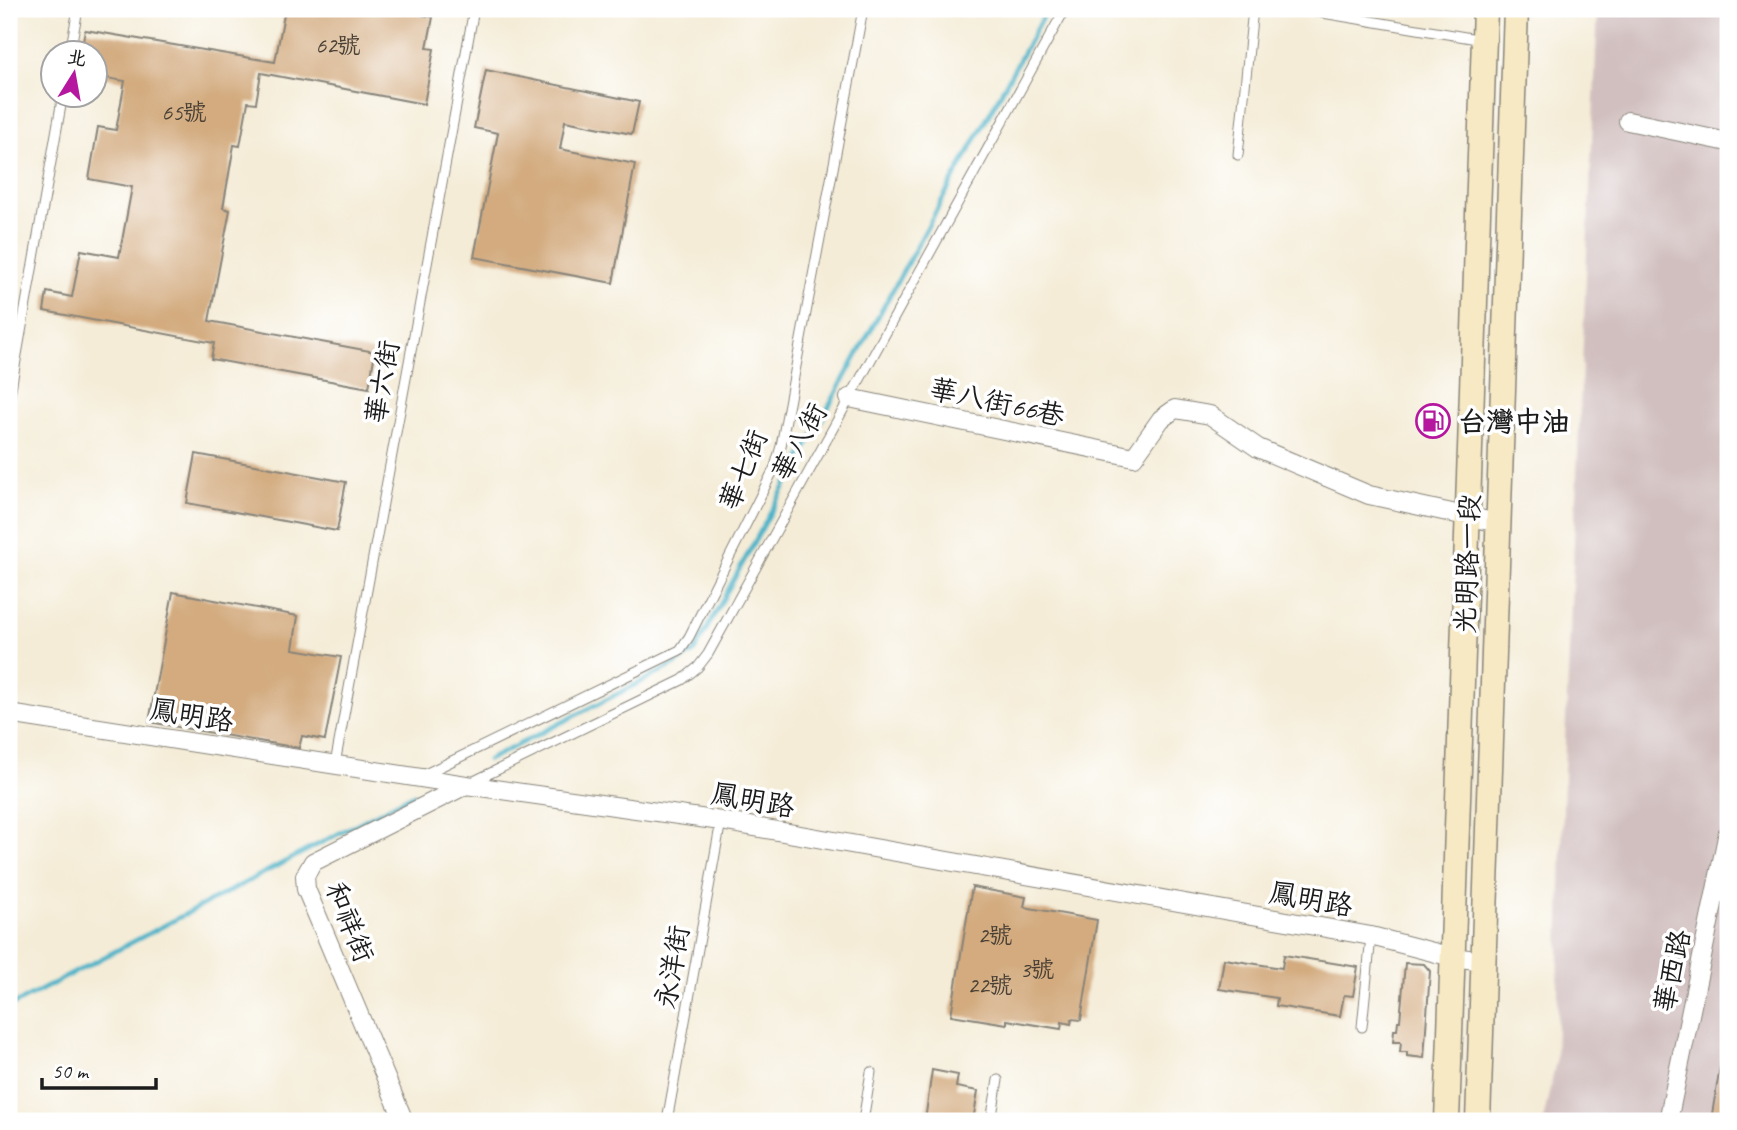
<svg xmlns="http://www.w3.org/2000/svg" width="1737" height="1130" font-family="Caveat,'LXGW WenKai TC',sans-serif">
  <style>
    .industrial { fill: #d1bfbf }
    .lines { fill: none; stroke-linecap: round; stroke-linejoin: round }
    .stream { stroke: #49b2c8; stroke-width: 4.5 }
    .building { fill: #d3ab7f }
    .lane-casing { stroke: #88847a; stroke-width: 11 }
    .street-casing { stroke: #88847a; stroke-width: 20 }
    .secondary-casing { stroke: #88847a; stroke-width: 27 }
    .lane { stroke: #fff; stroke-width: 9 }
    .street { stroke: #fff; stroke-width: 18 }
    .secondary { stroke: #f7e9c3; stroke-width: 24 }
    .labels { text-anchor: middle; dominant-baseline: central; stroke-width: 7; stroke-linejoin: round; paint-order: stroke }
    .number-label { font-size: 24px; fill: #4a4035 }
    .street-label { font-size: 28px; fill: #1c1c1c; stroke: #fff }
    .poi-label { font-size: 28px; font-weight: bold; fill: #1c1c1c; stroke: #fff; text-anchor: start }
  </style>
  <rect width="100%" height="100%" fill="#fff"/>
  <filter id="ink" filterUnits="userSpaceOnUse"><feTurbulence type="fractalNoise" baseFrequency=".0143" numOctaves="2"/><feDisplacementMap in="SourceGraphic" scale="14" xChannelSelector="R" yChannelSelector="G"/><feConvolveMatrix kernelMatrix="1 2 1 2 8 2 1 2 1" color-interpolation-filters="sRGB"/></filter>
  <filter id="wash" filterUnits="userSpaceOnUse"><feTurbulence type="fractalNoise" baseFrequency=".00686" numOctaves="4" result="noise"/><feDisplacementMap in="SourceGraphic" scale="28" xChannelSelector="R" yChannelSelector="G"/><feGaussianBlur stdDeviation="1.57" result="paint"/><feColorMatrix in="noise" values="0 0 0 0 0 0 0 0 0 0 0 0 0 0 0 0 0 1.4 0 .05"/><feComposite in="paint" operator="in"/></filter>
  <g filter="url(#wash)">
    <rect width="100%" height="100%" fill="#f4ecd7"/>
    <polygon class="industrial" points="1598,9 1728,9 1728,1121 1543,1121 1556,1061 1565,742"/>
    <g class="lines">
      <g class="stream">
        <polyline points="488,760 676,664 694,652 1047,9"/>
        <polyline points="9,1007 414,794"/>
      </g>
    </g>
    <g id="blocks">
      <g class="building">
        <polygon points="285,9 390,9 433,17 427,48 434,49 424,104 261,73 256,103 248,102 240,146 234,145 223,208 230,210 209,321 375,352 369,388 211,359 214,343 44,311 47,292 72,297 81,250 119,257 132,187 89,179 98,127 116,130 125,81 94,76 94,52 81,52 85,30 275,62"/>
        <polygon points="486,70 639,102 632,134 565,121 560,149 635,164 613,283 474,257 498,133 474,128"/>
        <polygon points="196,454 346,482 337,531 187,503"/>
        <polygon points="173,592 298,616 293,649 341,657 325,740 302,736 299,748 149,722"/>
        <polygon points="972,887 1026,897 1024,907 1097,920 1081,1020 1072,1019 1071,1024 1062,1022 1061,1029 1007,1020 1007,1024 951,1015"/>
        <polygon points="1284,955 1358,967 1353,996 1344,995 1340,1016 1276,1006 1277,998 1219,989 1224,959 1282,968"/>
        <polygon points="1405,963 1424,964 1430,971 1424,1058 1407,1056 1407,1052 1400,1052 1401,1042 1393,1042 1394,1030 1397,1030 1398,1021 1400,1021"/>
        <polygon points="1722,1055 1728,1055 1728,1121 1711,1120"/>
        <polygon points="932,1070 958,1075 956,1087 978,1091 973,1121 925,1121"/>
      </g>
    </g>
  </g>
  <g filter="url(#ink)">
    <use href="#blocks" fill-opacity="0" stroke="#88847a" stroke-width="2"/>
    <g class="lines">
      <g class="lane-casing">
        <g id="lane">
          <polyline points="1299,9 1483,40"/>
          <polyline points="70,52 78,9"/>
          <polyline points="1238,155 1253,9"/>
          <polyline points="9,400 63,94"/>
          <polyline points="335,764 474,9"/>
          <polyline points="421,776 680,650 689,637 775,467 781,446 863,9"/>
          <polyline points="470,783 682,680 698,667 708,654 1065,9"/>
          <polyline points="1362,1027 1371,936"/>
          <polyline points="667,1121 721,821"/>
          <polyline points="863,1121 871,1072"/>
          <polyline points="991,1121 998,1080"/>
        </g>
      </g>
      <g class="street-casing">
        <g id="street">
          <polyline points="1628,121 1728,142"/>
          <polyline points="849,398 1134,457 1161,419 1175,409 1210,415 1258,448 1369,495 1498,523"/>
          <polyline points="9,714 466,785 721,821 1371,936 1452,957 1484,961"/>
          <polyline points="404,1121 306,889 305,876 313,862 466,785"/>
          <polyline points="1668,1121 1728,832"/>
        </g>
      </g>
      <g class="secondary-casing">
        <g id="secondary">
          <polyline points="1447,1121 1485,9"/>
          <polyline points="1478,1121 1516,9"/>
        </g>
      </g>
      <use href="#lane" class="lane"/>
      <use href="#street" class="street"/>
      <use href="#secondary" class="secondary"/>
    </g>
  </g>
  <defs>
    <g id="fuel-ring" transform="scale(1.75)"><circle r="9.5" fill="#fff" stroke="#b5179e" stroke-width="1.5"/><path d="M-5.5-6h7V0h2V4h1.3V-2.5L3-4.5l.8-.8L6-3V5H2.5V1h-1V6h-7ZM-4.2-4.7v3.2H.2V-4.7Z" fill="#b5179e"/></g>
  </defs>
  <g fill-rule="evenodd">
    <use href="#fuel-ring" x="1433" y="421"/>
  </g>
  <g class="labels">
    <g class="number-label">
      <text x="338" y="45">62號</text>
      <text x="184" y="112">65號</text>
      <text x="995" y="935">2號</text>
      <text x="1037" y="969">3號</text>
      <text x="990" y="985">22號</text>
    </g>
    <g class="street-label">
      <text transform="translate(382 382) rotate(-80)">華六街</text>
      <text transform="translate(997 402) rotate(12)">華八街66巷</text>
      <text transform="translate(799 442) rotate(-61)">華八街</text>
      <text transform="translate(743 470) rotate(-68)">華七街</text>
      <text transform="translate(1467 564) rotate(-88)">光明路一段</text>
      <text transform="translate(192 715) rotate(9)">鳳明路</text>
      <text transform="translate(753 800) rotate(10)">鳳明路</text>
      <text transform="translate(1311 899) rotate(10)">鳳明路</text>
      <text transform="translate(350 922) rotate(68)">和祥街</text>
      <text transform="translate(672 967) rotate(-80)">永洋街</text>
      <text transform="translate(1672 971) rotate(-78)">華西路</text>
    </g>
    <g class="poi-label">
      <text x="1458" y="421">台灣中油</text>
    </g>
  </g>
  <rect width="1737" height="1130" fill="none" stroke="#fff" stroke-width="35"/>
  <g transform="translate(74 74) rotate(11)"><circle r="33" fill="#ffffff" stroke="#a4a4a4" stroke-width="2"/>
  <path d="M0-5L12 26L0 18L-12 26Z" fill="#b5179e"/>
  <text y="-10" font-size="19" font-weight="bold" text-anchor="middle" fill="#1c1c1c">北</text>
  </g>
  <path d="M42 1078v10h114v-10" fill="none" stroke="#1c1c1c" stroke-width="3.5"/>
  <text x="52" y="1078" font-size="21" fill="#1c1c1c" stroke="#ffffff" stroke-width="5" paint-order="stroke">50 m</text>
</svg>
